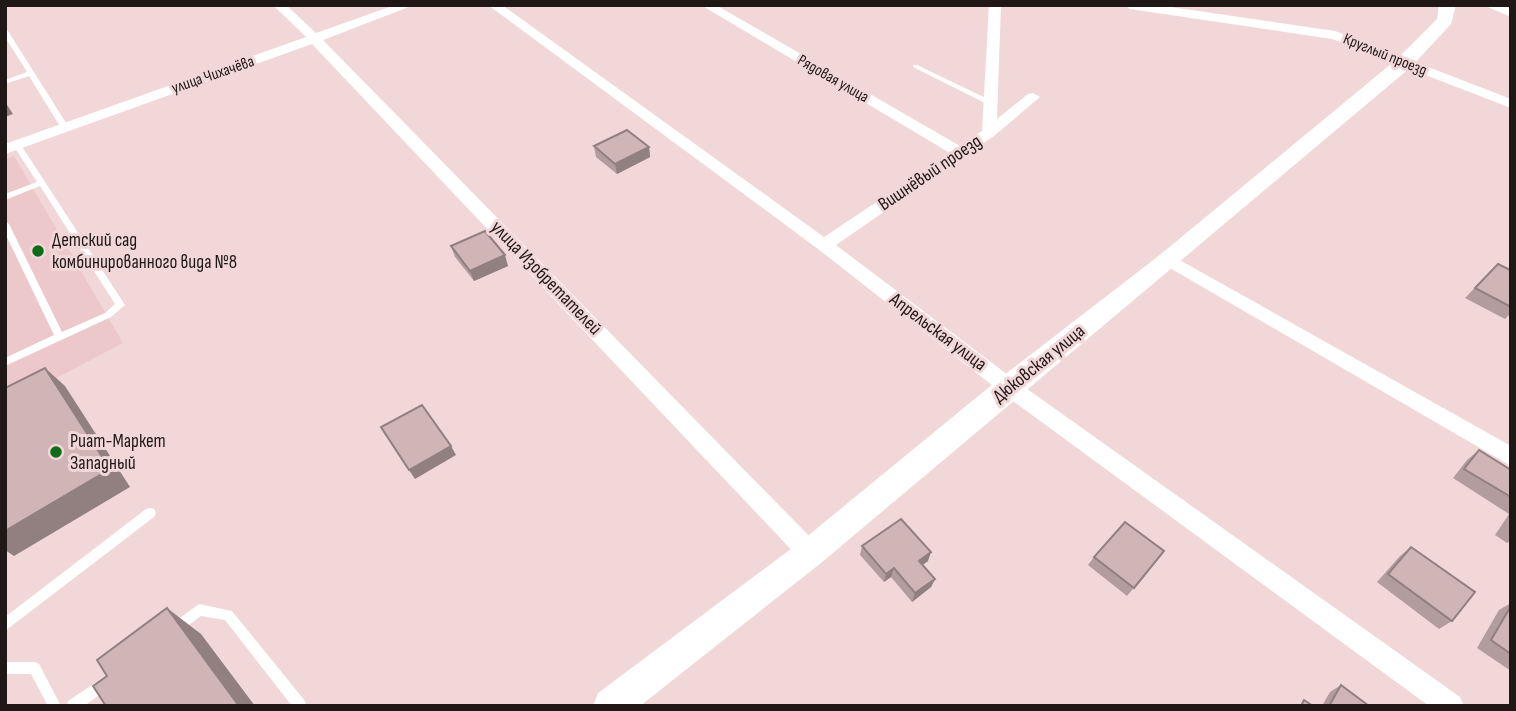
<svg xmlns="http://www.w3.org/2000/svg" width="1516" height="711" font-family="'Sofia Sans Condensed',sans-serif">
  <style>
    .built { fill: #ecc8cb }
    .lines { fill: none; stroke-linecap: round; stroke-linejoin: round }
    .lane { fill: #fff; fill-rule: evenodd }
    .street { fill: #fff; fill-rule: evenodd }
    .secondary { fill: #fff; fill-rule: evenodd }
    .wall { fill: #b39c9d }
    .shaded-wall { fill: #927f80 }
    .building { fill: #d0b5b7; stroke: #927f80; stroke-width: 2 }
    .poi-dot { fill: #0e6c17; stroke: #f2d7d8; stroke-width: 2.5 }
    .labels { text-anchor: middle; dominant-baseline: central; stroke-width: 6; stroke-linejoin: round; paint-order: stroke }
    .far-street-label { font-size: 16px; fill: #201717; stroke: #f2d7d8 }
    .street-label { font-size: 19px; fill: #201717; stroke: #f2d7d8 }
    .poi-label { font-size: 19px; fill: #201717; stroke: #f2d7d8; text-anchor: start }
  </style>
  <rect width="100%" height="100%" fill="#f2d7d8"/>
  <polygon class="built" points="14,156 123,343 5,405 5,159"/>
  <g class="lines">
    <g class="lane">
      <polygon points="5,29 8,31 68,126 67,128 61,128 29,76 5,84 5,80 27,72 5,37"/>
      <polygon points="913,65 917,65 994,102 993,104 987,104 913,67"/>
      <polygon points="14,143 20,143 21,145 125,305 111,317 5,366 5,358 54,335 5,233 5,221 9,224 62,332 105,313 115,304 40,186 5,200 5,194 37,182 13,145"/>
      <polygon points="150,508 154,509 156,513 154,517 5,631 5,617 146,509"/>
      <polygon points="199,604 232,611 305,701 306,706 292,706 225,620 201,616 178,633 174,635 170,633 168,629 170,625"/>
      <polygon points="5,662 35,662 39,664 61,706 48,706 31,674 5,674"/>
      <polygon points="104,677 109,678 110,683 109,688 84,706 67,706 68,701"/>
    </g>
    <g class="street">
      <polygon points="273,5 286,5 316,33 395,5 414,5 323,40 818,545 822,553 818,561 810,564 802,561 312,44 5,154 5,144 306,37"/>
      <polygon points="488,5 502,5 824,237 950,153 701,5 716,5 960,146 982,131 989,5 1001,5 997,119 1028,94 1033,93 1040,97 994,136 836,245 1016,381 1460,697 1464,706 1429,706 1002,393 818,249"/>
      <polygon points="1124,5 1157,5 1335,31 1511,99 1511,108 1332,39 1130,9"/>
      <polygon points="1483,5 1501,5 1511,9 1511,17"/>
      <polygon points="1169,254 1511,446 1511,466 1163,264 1160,260 1163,256"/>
    </g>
    <polygon class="secondary" points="1439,5 1456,5 1451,24 1411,67 821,563 640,706 593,706 598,693 799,543 999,379 1161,254 1397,59 1437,19"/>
  </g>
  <g class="wall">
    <polygon points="594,146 649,147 650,157 617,174 596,157"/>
    <polygon points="451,246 508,266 474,281 455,257"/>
    <polygon points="1498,264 1508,269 1511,264 1511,313 1505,319 1465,298"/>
    <polygon points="1479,450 1511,470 1511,541 1507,543 1495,535 1509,514 1453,478 1467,460"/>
    <polygon points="862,546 928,561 922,565 935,579 931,587 912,602 891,577 884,582 860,555"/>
    <polygon points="1411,547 1452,621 1439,629 1377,582 1400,556"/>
    <polygon points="1164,551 1127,596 1088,565 1094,557"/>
    <polygon points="1511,603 1511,671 1477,648 1499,610"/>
    <polygon points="1341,685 1369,706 1322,706 1330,692"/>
  </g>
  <g class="shaded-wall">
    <polygon points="5,102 13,114 5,117"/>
    <polygon points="649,147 650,157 617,174 615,164"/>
    <polygon points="505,255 508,266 474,281 470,271"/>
    <polygon points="45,368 65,386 130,487 14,556 5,550 5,531"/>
    <polygon points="451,446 456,455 415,479 409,470"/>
    <polygon points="931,552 928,561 916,570 919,561"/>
    <polygon points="894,568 891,577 884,582 886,574"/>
    <polygon points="935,579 931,587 912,602 915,593"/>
    <polygon points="167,608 201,634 255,706 239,706"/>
  </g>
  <g class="building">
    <polygon points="627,130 649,147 615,164 594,146"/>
    <polygon points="485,231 505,255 470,271 451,246"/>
    <polygon points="1498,264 1510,270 1511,269 1511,307 1475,288"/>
    <polygon points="45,368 110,469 5,531 5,388"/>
    <polygon points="422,405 451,446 409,470 381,427"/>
    <polygon points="1479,450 1511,470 1511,497 1464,469"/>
    <polygon points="901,519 931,552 919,561 935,579 915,593 894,568 886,574 862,546"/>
    <polygon points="1125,522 1164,551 1134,588 1094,557"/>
    <polygon points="1411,547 1475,592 1452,621 1388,574"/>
    <polygon points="1511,606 1511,654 1491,640"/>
    <polygon points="167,608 239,706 106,706 93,686 107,676 97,660"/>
    <polygon points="1341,685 1369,706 1329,706"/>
    <polygon points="1304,700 1313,706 1301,706"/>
  </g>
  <g class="poi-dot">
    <circle cx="38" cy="251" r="7"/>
    <circle cx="56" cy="452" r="7"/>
  </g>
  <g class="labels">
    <g class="far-street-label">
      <text transform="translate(1385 55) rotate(22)">Круглый проезд</text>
      <text transform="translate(213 75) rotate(-19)">улица Чихачёва</text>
      <text transform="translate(833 79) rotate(30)">Рядовая улица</text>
    </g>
    <g class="street-label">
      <text transform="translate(930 173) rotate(-34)">Вишнёвый проезд</text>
      <text transform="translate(546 278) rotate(46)">улица Изобретателей</text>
      <text transform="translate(938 332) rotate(37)">Апрельская улица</text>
      <text transform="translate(1039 364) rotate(-39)">Дюковская улица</text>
    </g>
    <g class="poi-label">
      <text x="52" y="240">Детский сад<tspan x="52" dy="22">комбинированного вида №8</tspan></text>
      <text x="70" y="441">Риат-Маркет<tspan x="70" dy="22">Западный</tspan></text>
    </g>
  </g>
  <rect width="1516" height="711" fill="none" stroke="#201717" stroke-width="14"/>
</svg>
